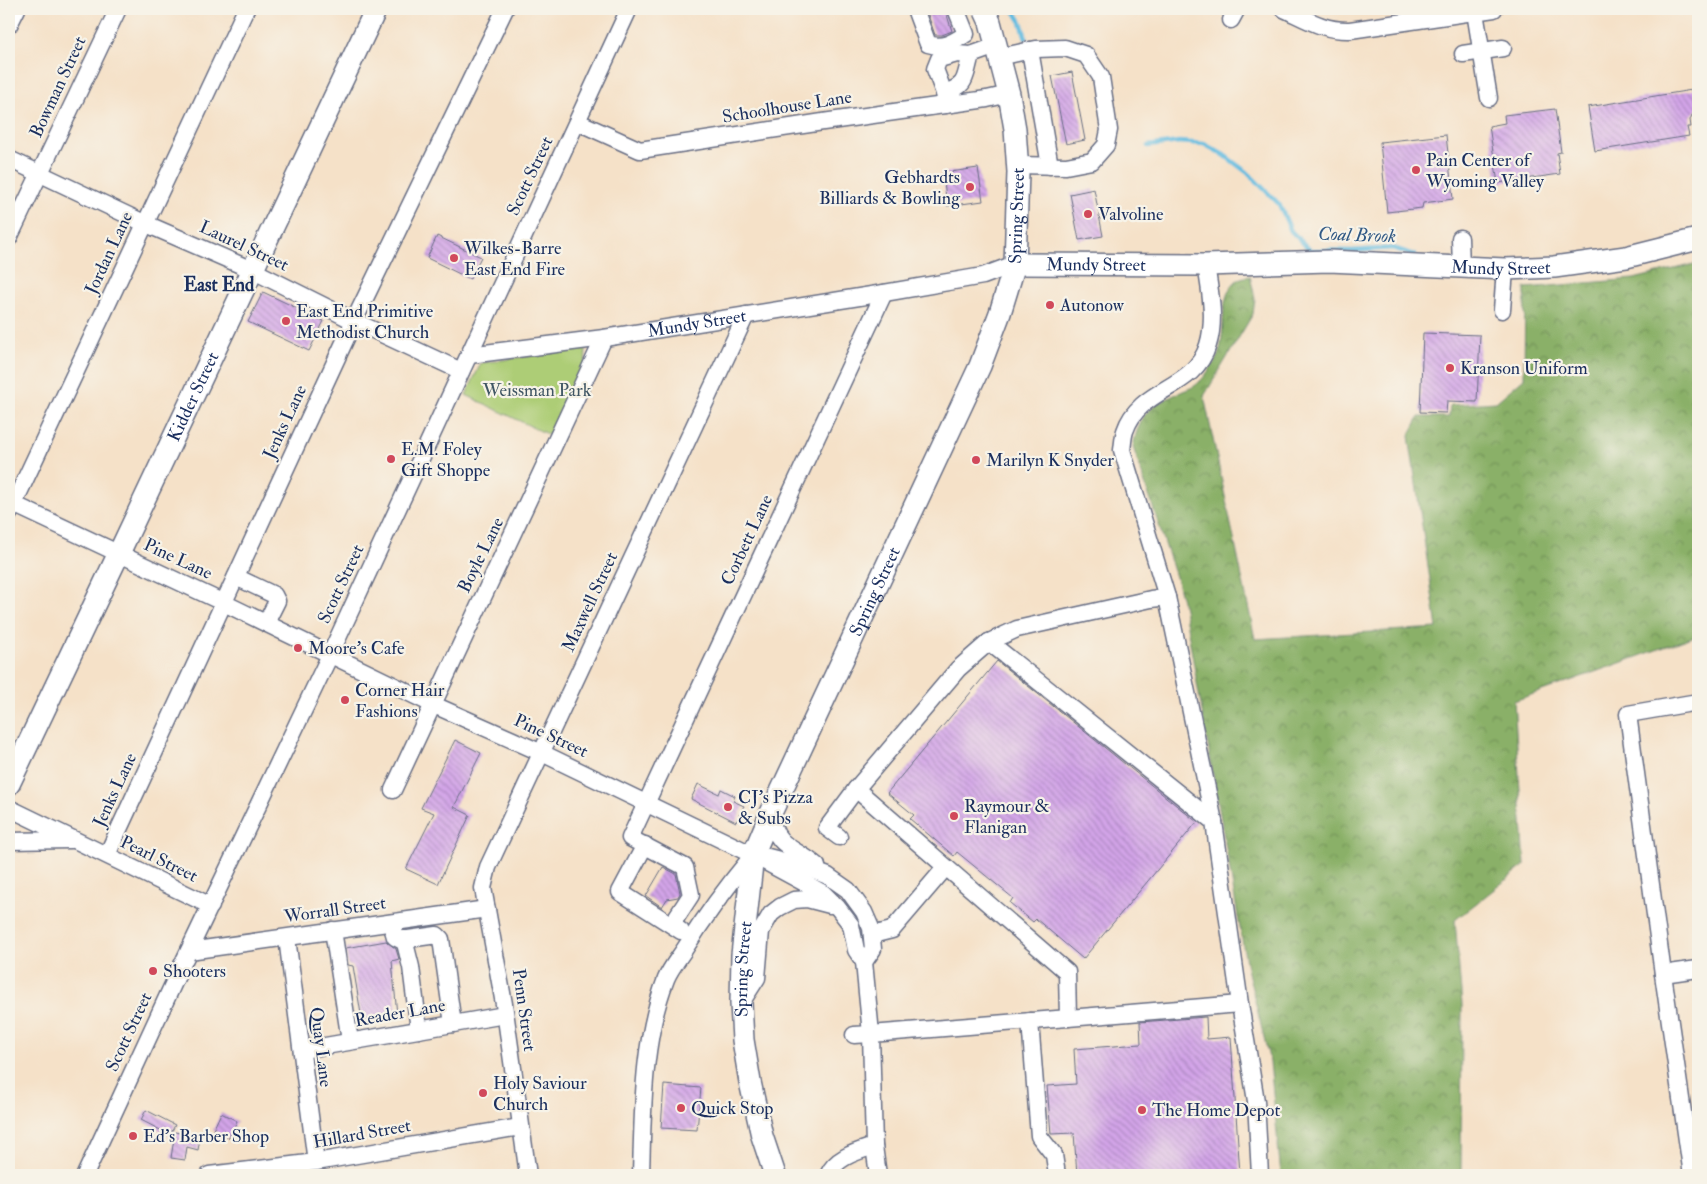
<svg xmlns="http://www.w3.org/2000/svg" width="1707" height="1184" font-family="'IM FELL Double Pica',serif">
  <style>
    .green { fill: #adcd76; stroke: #647e6a }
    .forest { fill: url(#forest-crowns); stroke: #527062 }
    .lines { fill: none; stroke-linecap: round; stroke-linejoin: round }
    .stream { stroke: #63bce0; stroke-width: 4.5 }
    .building { fill: url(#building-back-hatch) }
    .minor-casing { stroke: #676d83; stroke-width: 19 }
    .major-casing { stroke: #676d83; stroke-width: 24 }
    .minor { stroke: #fff; stroke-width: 16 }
    .major { stroke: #fff; stroke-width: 21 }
    .poi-dot { fill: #d1495b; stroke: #f7f3e8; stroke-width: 2 }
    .labels { text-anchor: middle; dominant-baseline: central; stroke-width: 4.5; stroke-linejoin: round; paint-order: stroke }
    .street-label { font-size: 18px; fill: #1b2f5e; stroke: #f7f3e8 }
    .poi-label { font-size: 18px; fill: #1b2f5e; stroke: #f7f3e8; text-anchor: start }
    .park-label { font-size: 18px; fill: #405664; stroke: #f7f3e8 }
    .water-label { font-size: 19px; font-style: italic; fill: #315985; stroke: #f7f3e8 }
    .neighbourhood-label { font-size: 19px; font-weight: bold; fill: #1b2f5e; stroke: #f7f3e8 }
  </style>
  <defs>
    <pattern id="forest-crowns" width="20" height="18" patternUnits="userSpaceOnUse" patternTransform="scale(1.25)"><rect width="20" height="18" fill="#8ab067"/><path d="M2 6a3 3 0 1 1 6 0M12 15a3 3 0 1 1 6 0" fill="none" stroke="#709058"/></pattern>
    <pattern id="building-back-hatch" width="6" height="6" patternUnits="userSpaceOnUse" patternTransform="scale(1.25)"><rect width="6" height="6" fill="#d3a4e8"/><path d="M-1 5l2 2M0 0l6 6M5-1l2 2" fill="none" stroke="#aa86bf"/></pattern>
  </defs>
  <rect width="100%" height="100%" fill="#f7f3e8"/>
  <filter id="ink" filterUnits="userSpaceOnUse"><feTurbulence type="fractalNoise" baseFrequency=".02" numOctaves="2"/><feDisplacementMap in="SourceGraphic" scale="10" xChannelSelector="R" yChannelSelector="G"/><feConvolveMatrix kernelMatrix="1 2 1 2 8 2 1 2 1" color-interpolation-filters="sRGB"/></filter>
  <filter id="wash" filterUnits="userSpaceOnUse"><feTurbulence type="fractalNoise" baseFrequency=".0096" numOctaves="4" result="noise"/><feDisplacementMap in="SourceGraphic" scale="20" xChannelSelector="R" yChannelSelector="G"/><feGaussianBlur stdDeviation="1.12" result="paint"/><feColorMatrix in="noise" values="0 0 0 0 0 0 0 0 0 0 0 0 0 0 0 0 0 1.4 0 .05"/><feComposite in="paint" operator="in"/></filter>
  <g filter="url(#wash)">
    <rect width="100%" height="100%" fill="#f5e1c8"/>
    <polygon class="green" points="586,348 585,370 553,437 466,395 481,363"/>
    <path class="forest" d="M1698 263V635L1514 701 1525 865 1455 920 1462 1005 1461 1175H1281L1270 1062 1247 968 1184 609 1176 577 1133 447C1140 410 1151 406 1183 391 1188 389 1195 387 1199 382 1205 377 1210 368 1215 361 1230 337 1214 296 1239 279 1242 277 1247 277 1250 276L1255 298 1253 314 1204 396 1255 639 1437 628 1409 436 1419 417H1449L1450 405 1496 402 1524 378 1525 288 1634 279Z"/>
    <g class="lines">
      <g class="stream">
        <polyline points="1013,9 1021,22 1026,38"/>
        <polyline points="1148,146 1179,142 1204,144 1224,155 1248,173 1279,204 1291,231 1310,250 1352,251 1393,248 1414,255"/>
      </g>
    </g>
    <g id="blocks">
      <g class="building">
        <polygon points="935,9 945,9 952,31 942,35 935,35 927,12"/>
        <polygon points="1072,72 1085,140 1066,144 1052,76"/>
        <polygon points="1698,89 1698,108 1692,115 1690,120 1691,127 1687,127 1689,136 1595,151 1588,107"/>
        <polygon points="1555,109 1561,152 1557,153 1560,174 1498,183 1489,126 1505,123 1504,115"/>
        <polygon points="1446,135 1453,199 1423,203 1422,208 1387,212 1380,142"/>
        <polygon points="978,168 983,201 947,206 943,173"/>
        <polygon points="1094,189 1103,236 1079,240 1070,194"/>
        <polygon points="437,236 481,257 470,279 427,258"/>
        <polygon points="263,292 324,321 309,351 248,322"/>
        <polygon points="1423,333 1480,335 1477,402 1447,401 1446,413 1420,412"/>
        <polygon points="997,661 1197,822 1083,959 1036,919 1033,922 1010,903 1013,898 957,852 954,856 910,819 914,815 887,793"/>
        <polygon points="455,740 481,753 454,807 470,815 438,884 406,869 434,813 421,808"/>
        <polygon points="698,784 719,794 721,789 735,796 733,801 744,806 736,822 691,799"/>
        <polygon points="663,867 676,874 680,893 678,897 667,899 662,907 646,896"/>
        <polygon points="386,941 396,949 399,959 392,961 397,1015 362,1020 353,966 348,965 346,948"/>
        <polygon points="1206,1017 1207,1039 1231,1037 1240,1175 1077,1175 1074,1133 1051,1134 1047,1086 1076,1084 1074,1049 1141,1044 1140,1022"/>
        <polygon points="664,1085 701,1088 697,1130 661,1128"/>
        <polygon points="146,1110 175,1125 170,1135 141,1120"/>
        <polygon points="221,1113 237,1121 229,1138 213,1130"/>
        <polygon points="175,1132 200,1138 198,1150 187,1147 185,1160 171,1158"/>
      </g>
    </g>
  </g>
  <g filter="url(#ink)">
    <use href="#blocks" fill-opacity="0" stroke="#676d83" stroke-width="1"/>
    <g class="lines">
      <g class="minor-casing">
        <g id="minor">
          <path d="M915 9 928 44C944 49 953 42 966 34L956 9"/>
          <path d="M1284 9C1306 19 1324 31 1350 30L1494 9"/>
          <polyline points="1475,12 1489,98"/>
          <polyline points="1231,20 1237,9"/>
          <polyline points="9,25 17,9"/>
          <polyline points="1030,50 1050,166"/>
          <polyline points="1463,54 1503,48"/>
          <polyline points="999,57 1036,49 1065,48 1086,55 1101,77 1109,130 1106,145 1092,161 1066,166 1017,165"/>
          <path d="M944 93C969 85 964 77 971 55"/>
          <polyline points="946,105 944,93 935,69 939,59 957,54 971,55 996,46"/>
          <polyline points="578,122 640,150 823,122 987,99 1009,94"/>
          <polyline points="9,159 144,223 252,270 354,321 461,371"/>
          <polyline points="9,238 118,9"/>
          <polyline points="1460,238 1461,267"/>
          <path d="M1206 265C1210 291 1216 319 1208 345 1194 391 1140 386 1125 431 1123 437 1123 444 1122 450L1167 597 1214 822 1240 1004 1256 1101 1260 1175"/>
          <polyline points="1502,310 1505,269"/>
          <path id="s1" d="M469 355 604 338 884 293 983 276 1015 264"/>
          <polyline points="9,502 224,603 434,705 542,753 753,855 823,893 838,908 851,925 856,950 864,962 871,1034 854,1035"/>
          <polyline points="9,514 246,9"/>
          <polyline points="236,577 274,595 277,601 266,623"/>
          <polyline points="989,642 1214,822"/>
          <polyline points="856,789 1067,972 1068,1018"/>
          <polyline points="393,790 604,338"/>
          <polyline points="9,808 211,906"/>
          <path d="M770 815C777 850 794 846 817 866"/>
          <polyline points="839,837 827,828 856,789 958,669 989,642 1017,629 1151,599 1167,597"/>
          <polyline points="9,841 71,840"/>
          <polyline points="645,845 620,892 681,931"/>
          <polyline points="107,855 354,321 505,9"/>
          <polyline points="768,857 799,865 828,876 848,890 864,912 871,928 873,949 864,962"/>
          <polyline points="391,923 395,937 401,940 437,935 441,939 453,1024"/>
          <polyline points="672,924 691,895 685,867 630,838 884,293"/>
          <polyline points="333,930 350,1041"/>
          <polyline points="872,935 892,930 945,868"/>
          <polyline points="287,938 316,1162"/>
          <polyline points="404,939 411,967 419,1030"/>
          <polyline points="189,951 487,909"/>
          <polyline points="1663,974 1698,969"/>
          <polyline points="741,1003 757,978 761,931 771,914 780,907 794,900 807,899 830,905"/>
          <polyline points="1030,1021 1039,1136 1054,1155 1057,1175"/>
          <polyline points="302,1050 505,1015"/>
          <polyline points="85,1175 181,967 330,655 629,9"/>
          <polyline points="209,1175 316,1162 520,1127"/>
          <polyline points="528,1175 504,1004 483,888 488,867 746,315"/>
          <path d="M641 1175C643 1110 642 1041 666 979 670 969 678 959 684 950 705 916 728 885 753 855"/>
          <path d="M828 1175C836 1157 856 1152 874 1146"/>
          <polyline points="878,1175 874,1146 871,1034 1240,1004"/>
          <polyline points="1692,1175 1663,974 1628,714 1698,702"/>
        </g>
      </g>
      <g class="major-casing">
        <g id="major">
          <path id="s2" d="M1015 264 1206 265 1329 261 1505 269 1554 267 1626 257 1698 239"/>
          <path id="s3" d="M9 784 119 553 376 9"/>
          <path id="s4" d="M775 1175 762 1136 750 1082 743 1040 741 1003 742 955 753 855 770 815 980 366 1000 313 1015 264 1018 172 1015 129 1009 94 990 22 984 9"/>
        </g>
      </g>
      <use href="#minor" class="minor"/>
      <use href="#major" class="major"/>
    </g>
  </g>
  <g class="poi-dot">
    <circle cx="1416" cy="170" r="5"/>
    <circle cx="970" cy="187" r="5"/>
    <circle cx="1088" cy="214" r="5"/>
    <circle cx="454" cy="258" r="5"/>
    <circle cx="1050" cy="305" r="5"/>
    <circle cx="286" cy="321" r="5"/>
    <circle cx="1450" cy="368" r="5"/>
    <circle cx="391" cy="459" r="5"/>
    <circle cx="976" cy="460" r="5"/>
    <circle cx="298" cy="648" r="5"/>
    <circle cx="345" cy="700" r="5"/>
    <circle cx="728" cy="807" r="5"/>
    <circle cx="954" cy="816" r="5"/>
    <circle cx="153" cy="971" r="5"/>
    <circle cx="483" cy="1093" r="5"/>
    <circle cx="681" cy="1108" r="5"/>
    <circle cx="1142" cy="1110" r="5"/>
    <circle cx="133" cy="1136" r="5"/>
  </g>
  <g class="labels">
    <g class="street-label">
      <text transform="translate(58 87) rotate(-65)">Bowman Street</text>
      <text transform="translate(787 107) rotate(-9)">Schoolhouse Lane</text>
      <text transform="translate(530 176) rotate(-65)">Scott Street</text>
      <text stroke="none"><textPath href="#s4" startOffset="1020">Spring Street</textPath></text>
      <text transform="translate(244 246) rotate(25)">Laurel Street</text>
      <text transform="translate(109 253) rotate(-65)">Jordan Lane</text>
      <text stroke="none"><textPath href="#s2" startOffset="81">Mundy Street</textPath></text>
      <text stroke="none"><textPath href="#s2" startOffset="486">Mundy Street</textPath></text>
      <text stroke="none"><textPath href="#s1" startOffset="230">Mundy Street</textPath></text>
      <text stroke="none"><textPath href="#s3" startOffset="429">Kidder Street</textPath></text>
      <text transform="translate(285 422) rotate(-65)">Jenks Lane</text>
      <text transform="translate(747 540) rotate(-65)">Corbett Lane</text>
      <text transform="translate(481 555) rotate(-64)">Boyle Lane</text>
      <text transform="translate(178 559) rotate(25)">Pine Lane</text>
      <text transform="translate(341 584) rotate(-65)">Scott Street</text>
      <text stroke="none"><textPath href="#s4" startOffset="615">Spring Street</textPath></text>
      <text transform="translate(590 602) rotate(-65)">Maxwell Street</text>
      <text transform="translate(551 736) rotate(25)">Pine Street</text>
      <text transform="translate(115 790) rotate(-65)">Jenks Lane</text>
      <text transform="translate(159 859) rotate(26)">Pearl Street</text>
      <text transform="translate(335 910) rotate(-8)">Worrall Street</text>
      <text stroke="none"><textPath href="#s4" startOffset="210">Spring Street</textPath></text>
      <text transform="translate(524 1010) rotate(82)">Penn Street</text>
      <text transform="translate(400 1013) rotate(-10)">Reader Lane</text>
      <text transform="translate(129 1032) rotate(-65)">Scott Street</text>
      <text transform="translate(321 1047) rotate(83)">Quay Lane</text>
      <text transform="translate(362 1134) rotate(-10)">Hillard Street</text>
    </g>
    <g class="poi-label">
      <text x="1426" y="160">Pain Center of<tspan x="1426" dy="21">Wyoming Valley</tspan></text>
      <text x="960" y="177" text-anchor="end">Gebhardts<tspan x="960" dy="21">Billiards &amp; Bowling</tspan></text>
      <text x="1098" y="214">Valvoline</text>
      <text x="464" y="248">Wilkes-Barre<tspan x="464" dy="21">East End Fire</tspan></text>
      <text x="1060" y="305">Autonow</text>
      <text x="296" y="311">East End Primitive<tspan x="296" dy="21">Methodist Church</tspan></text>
      <text x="1460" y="368">Kranson Uniform</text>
      <text x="401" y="449">E.M. Foley<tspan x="401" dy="21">Gift Shoppe</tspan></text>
      <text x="986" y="460">Marilyn K Snyder</text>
      <text x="308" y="648">Moore's Cafe</text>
      <text x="355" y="690">Corner Hair<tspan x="355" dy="21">Fashions</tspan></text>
      <text x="738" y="797">CJ's Pizza<tspan x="738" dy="21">&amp; Subs</tspan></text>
      <text x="964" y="806">Raymour &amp;<tspan x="964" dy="21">Flanigan</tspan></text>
      <text x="163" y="971">Shooters</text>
      <text x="493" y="1083">Holy Saviour<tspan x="493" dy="21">Church</tspan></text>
      <text x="691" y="1108">Quick Stop</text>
      <text x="1152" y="1110">The Home Depot</text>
      <text x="143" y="1136">Ed's Barber Shop</text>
    </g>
    <g class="park-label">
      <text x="537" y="390">Weissman Park</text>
    </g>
    <g class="water-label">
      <text transform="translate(1357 235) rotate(2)">Coal Brook</text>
    </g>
    <g class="neighbourhood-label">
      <text x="219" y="285">East End</text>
    </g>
  </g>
  <rect width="1707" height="1184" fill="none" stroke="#f7f3e8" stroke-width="30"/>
</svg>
